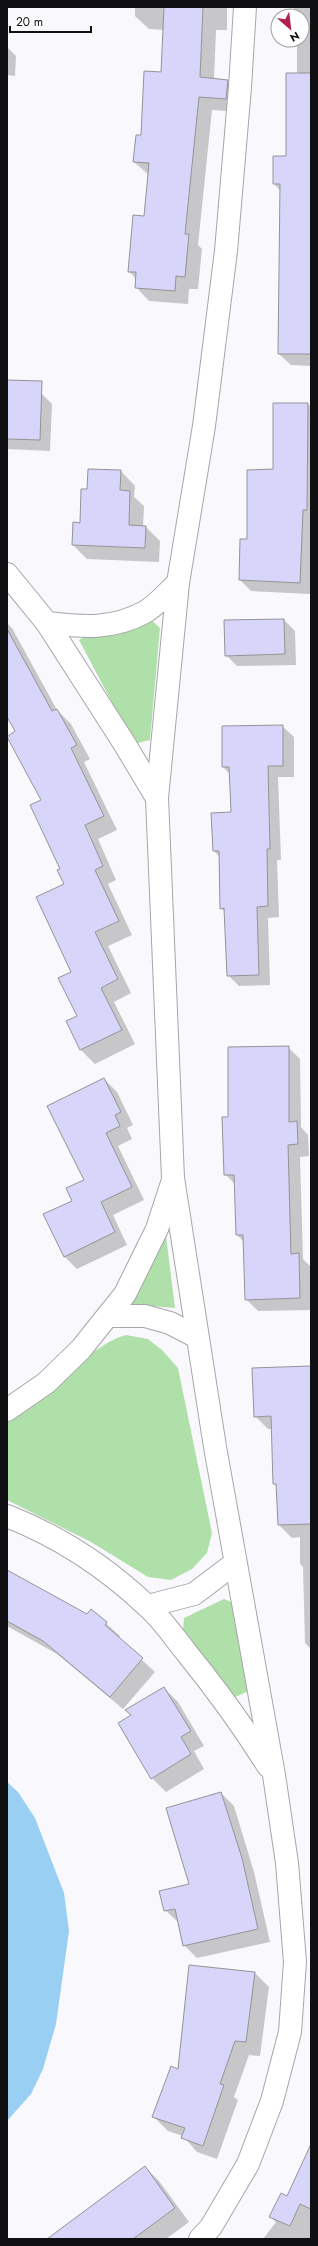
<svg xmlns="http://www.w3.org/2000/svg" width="318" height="2246" font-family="Jost,sans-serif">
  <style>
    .green { fill: #b0e0a9 }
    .water { fill: #98cff3 }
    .shadow { fill: #0003 }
    .building { fill: #d8d5fa; stroke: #949397 }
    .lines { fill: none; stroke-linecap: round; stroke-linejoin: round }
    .minor-casing { stroke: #a6a6aa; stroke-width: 24 }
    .minor { stroke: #fff; stroke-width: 22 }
  </style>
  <rect width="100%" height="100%" fill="#f9f9fd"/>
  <g class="green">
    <polygon points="148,617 160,628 150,740 134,744 79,640 92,632"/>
    <polygon points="166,1236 175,1308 126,1304"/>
    <path d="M126 1335 148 1339 162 1350 178 1368 212 1533 207 1553 192 1569 171 1580 148 1577 91 1542 7 1500V1420L20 1413C44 1393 98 1341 126 1335Z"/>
    <polygon points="224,1599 234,1603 251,1690 233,1698 183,1631 184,1618"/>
  </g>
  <polygon class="water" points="7,1782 18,1792 35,1818 64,1893 69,1931 56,2024 43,2069 31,2094 7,2121"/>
  <g class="shadow">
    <polygon points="135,7 227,7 227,30 216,30 214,79 227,81 241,94 240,112 212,110 198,245 202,249 198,289 189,289 188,304 149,301 136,287 136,279 129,271 145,217 149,175 134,162 162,73 164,30 149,29 135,16"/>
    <polygon points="294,7 311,7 311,366 291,365 279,354 281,191 274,184 287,157 297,74 297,40 302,40 302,16 294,16"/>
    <polygon points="7,47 16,56 15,76 7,75"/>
    <polygon points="41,393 52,404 50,451 7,449 7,412"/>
    <polygon points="308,404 311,407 310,594 251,591 240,580 248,540 274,470"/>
    <polygon points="121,471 135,486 134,497 144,506 143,527 146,527 160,541 159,562 87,559 73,545 81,524 88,490"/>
    <polygon points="284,620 295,631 296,665 237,666 226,655 225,621"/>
    <polygon points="7,623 12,628 57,710 71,724 90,759 84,762 117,830 98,839 116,880 108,884 132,935 108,946 131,993 114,1002 135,1044 95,1064 81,1050 67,1022 78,1016 65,885 42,800 17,732 7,714"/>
    <polygon points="282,726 294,737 294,777 278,777 281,860 277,860 279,917 268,918 270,985 239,986 228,975 225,912 221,908 220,857 214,851 232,813 230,774 223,767"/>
    <polygon points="288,1047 300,1059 301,1127 308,1135 309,1156 300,1157 303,1259 310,1266 311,1310 258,1311 246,1299 244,1242 237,1235 235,1184 225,1174 229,1118"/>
    <polygon points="104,1079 117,1092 133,1125 127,1128 132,1139 118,1146 144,1200 113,1215 127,1245 77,1269 64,1256 73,1201 85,1180"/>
    <polygon points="311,1367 311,1649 305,1643 303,1567 300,1564 300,1537 292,1538 279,1525 278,1487 274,1483 272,1429 268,1429 255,1416"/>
    <polygon points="7,1571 87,1615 91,1610 120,1636 118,1638 155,1672 123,1709 57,1654 7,1626"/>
    <polygon points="164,1688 178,1702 204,1746 194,1751 204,1769 166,1792 152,1778"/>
    <polygon points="221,1793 234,1806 254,1872 270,1942 197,1958 184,1945 179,1923 165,1910 191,1885"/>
    <polygon points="190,1966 255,1973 269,1987 260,2056 249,2055 234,2097 238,2100 217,2159 197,2152 183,2136 168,2131 154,2117 178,2070"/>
    <polygon points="311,2154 311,2239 263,2239 276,2222 270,2217 287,2197"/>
    <polygon points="145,2167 159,2181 189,2222 166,2239 49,2239"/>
  </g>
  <g class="building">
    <polygon points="164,7 203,7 200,77 228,80 226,99 199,97 185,234 189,234 185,277 176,276 175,291 135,288 136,272 128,272 133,215 144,216 149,163 133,162 136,135 141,135 144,71 161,72"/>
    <polygon points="286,73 311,73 311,354 278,354 280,184 273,184 273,156 286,156"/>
    <polygon points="7,380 42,381 40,440 7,439"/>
    <polygon points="273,403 308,403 307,510 303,510 300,583 239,580 240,539 247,539 247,470 273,469"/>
    <polygon points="88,469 121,470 120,490 130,491 129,525 146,526 145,548 72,545 73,522 80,523 81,489 87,489"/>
    <polygon points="284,619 285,654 225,656 224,620"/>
    <polygon points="7,629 52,711 57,709 77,745 71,748 104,816 85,825 103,866 95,870 119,921 95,932 118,979 101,988 122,1030 80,1050 66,1021 77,1016 58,978 71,972 36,897 64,884 57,870 60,869 30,805 41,800 7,737 15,731 7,717"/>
    <polygon points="283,725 283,766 268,766 270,849 267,849 268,906 257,907 259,975 227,976 224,908 220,909 219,851 213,851 211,813 231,812 229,767 222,767 222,726"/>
    <polygon points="289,1046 289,1122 297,1121 298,1144 288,1145 291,1254 299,1253 300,1298 245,1300 243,1235 236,1235 234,1175 224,1175 222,1117 228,1117 228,1047"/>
    <polygon points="104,1078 121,1112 115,1115 120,1126 106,1133 132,1187 101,1202 115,1232 64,1257 43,1214 72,1201 66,1188 84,1180 47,1106"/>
    <polygon points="311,1366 311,1524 278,1525 276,1484 273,1484 271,1416 254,1417 252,1368"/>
    <polygon points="7,1570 87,1614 91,1609 107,1622 105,1625 143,1658 110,1697 43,1641 7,1621"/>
    <polygon points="164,1687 191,1731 181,1737 191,1754 151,1779 118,1723 131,1715 125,1710"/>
    <polygon points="221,1792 242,1858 258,1929 183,1946 175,1909 164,1911 159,1891 189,1884 166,1808"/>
    <polygon points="189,1965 255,1972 246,2042 235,2041 220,2084 224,2085 203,2146 181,2138 185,2128 152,2117 171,2066 178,2069"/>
    <polygon points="311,2144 311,2209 300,2204 290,2226 269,2217 281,2193 287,2196"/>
    <polygon points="145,2166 175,2208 133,2239 47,2239"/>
  </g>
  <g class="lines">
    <g class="minor-casing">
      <g id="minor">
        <polyline points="7,574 47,623 124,743 157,798 173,1178 215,1447 274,1775 287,1863 295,1962 290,2032 272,2101 248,2164 211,2227 200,2239"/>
        <path d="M47 623C83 627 112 630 145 612 157 605 168 592 178 583"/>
        <polyline points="157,798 178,583 204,426 226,251 240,87 245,7"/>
        <polyline points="108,1316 145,1316 170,1323 197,1337"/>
        <polyline points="7,1410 46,1383 81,1349 125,1294 157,1229 172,1183"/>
        <path d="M7 1516C58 1536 107 1568 147 1606 162 1619 174 1637 186 1652 216 1689 243 1726 268 1766"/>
        <polyline points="148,1606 194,1594 235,1563"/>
      </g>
    </g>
    <use href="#minor" class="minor"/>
  </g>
  <rect width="318" height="2246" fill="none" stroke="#101012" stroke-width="16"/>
  <g transform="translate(290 28) rotate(152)"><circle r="19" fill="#ffffff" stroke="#9f9fa0"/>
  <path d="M0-3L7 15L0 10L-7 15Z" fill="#b1204f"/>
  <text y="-6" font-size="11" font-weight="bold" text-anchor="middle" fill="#101012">N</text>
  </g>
  <path d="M10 26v6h81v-6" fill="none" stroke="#101012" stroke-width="2"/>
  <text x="16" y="26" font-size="12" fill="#101012" stroke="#ffffff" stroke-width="3" paint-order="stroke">20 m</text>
</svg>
